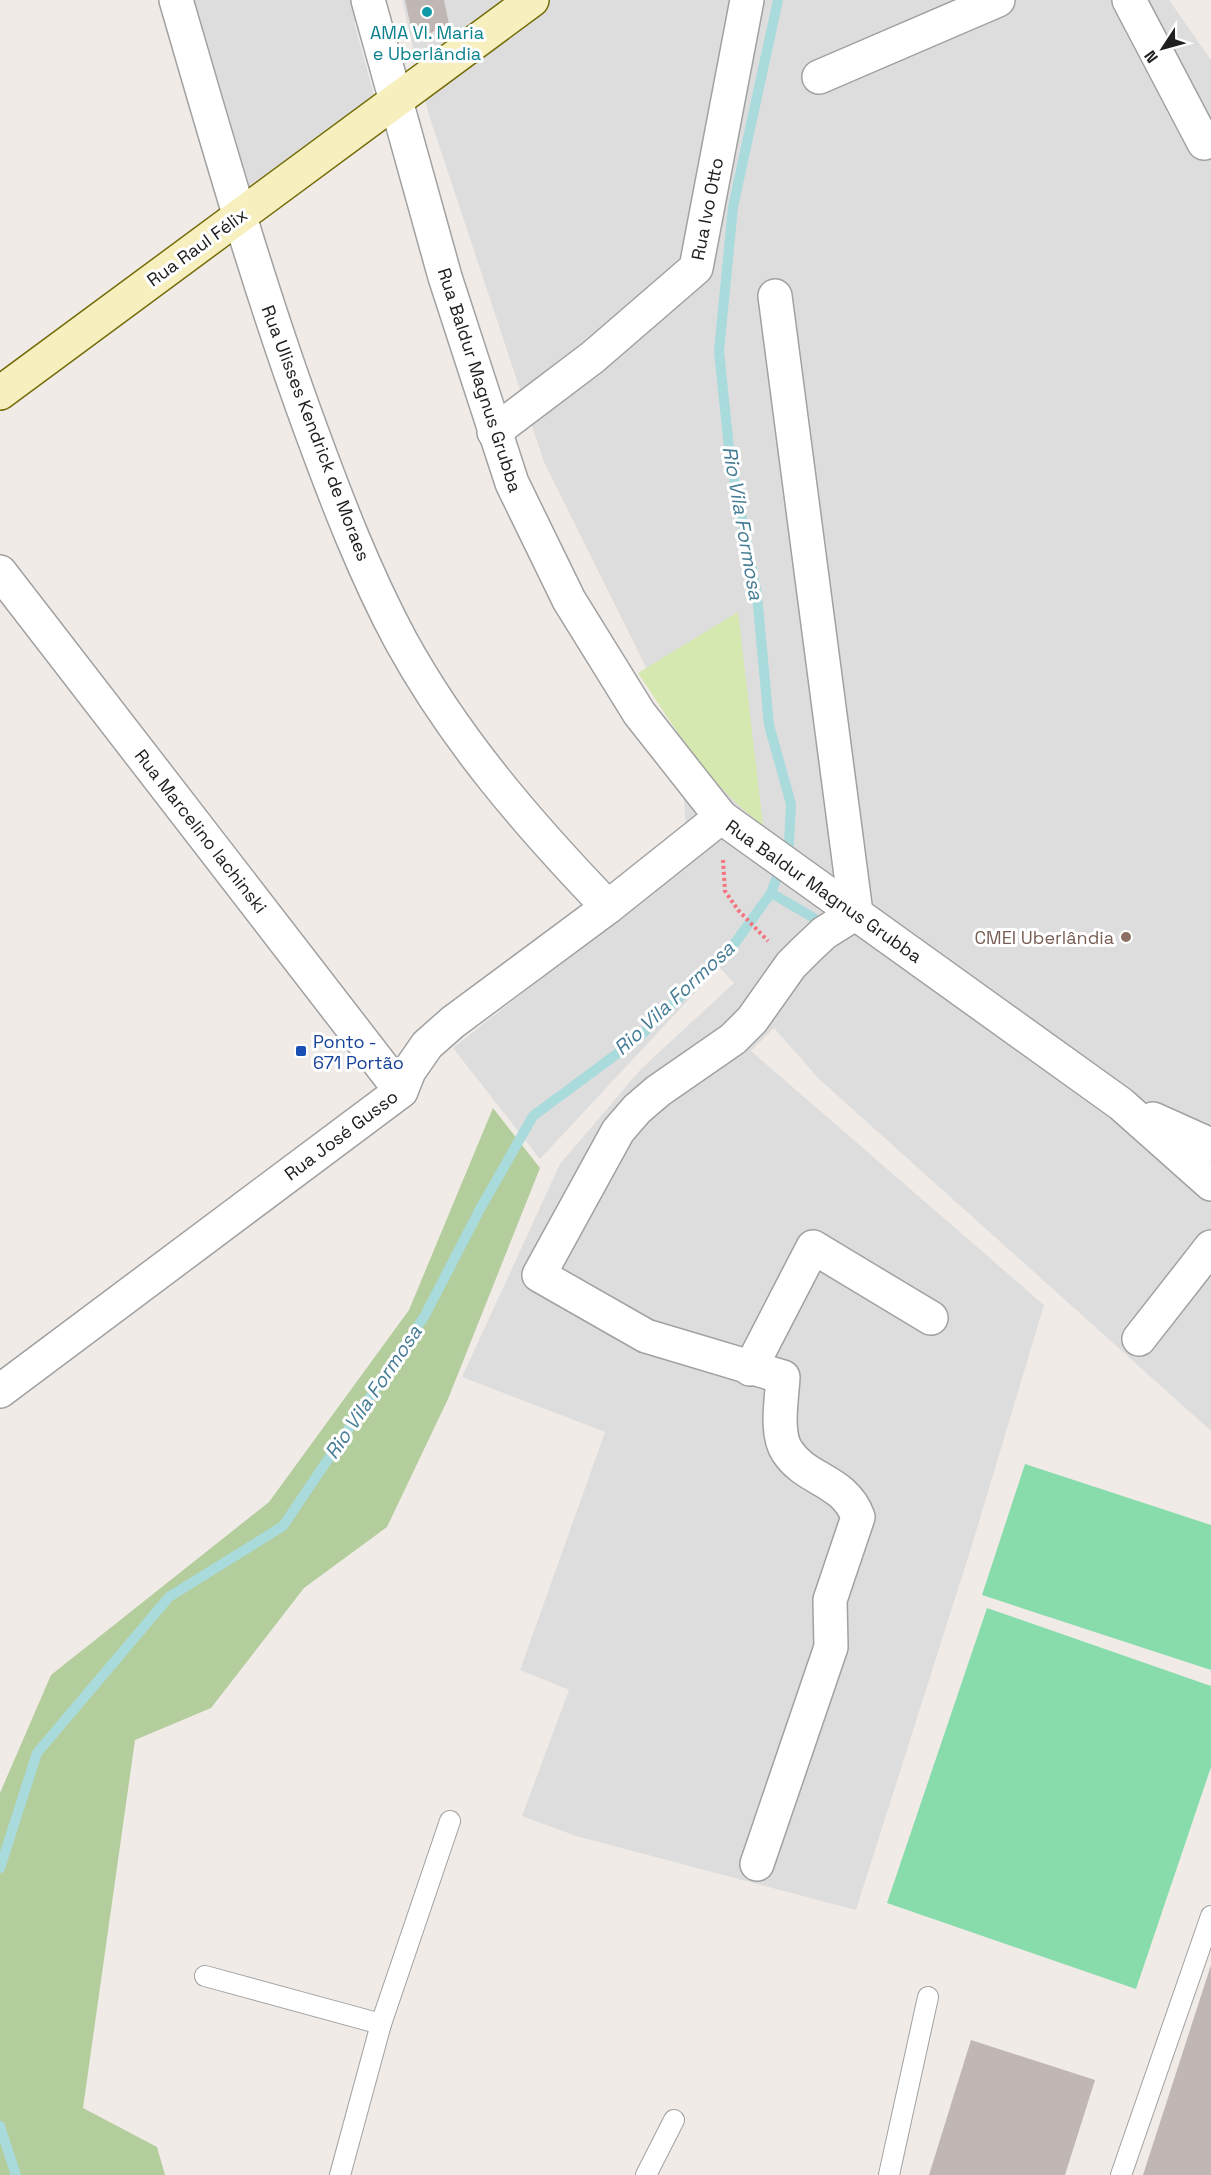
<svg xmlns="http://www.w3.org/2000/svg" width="1211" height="2175" font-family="'Space Grotesk',sans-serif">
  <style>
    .residential { fill: #dedddd }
    .grass { fill: #d5e8af }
    .forest { fill: #b4cd9d }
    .pitch { fill: #88dcac }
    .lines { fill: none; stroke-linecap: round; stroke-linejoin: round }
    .stream { stroke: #a9dadc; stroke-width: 10 }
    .building { fill: #c0b6b3 }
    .lane-casing { stroke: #a1a1a1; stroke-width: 22 }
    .street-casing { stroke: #a1a1a1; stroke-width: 36 }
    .secondary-casing { stroke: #746c09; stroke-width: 36 }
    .path { stroke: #f4737e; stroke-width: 4; stroke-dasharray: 3 3; stroke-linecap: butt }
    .lane { stroke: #fff; stroke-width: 20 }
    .street { stroke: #fff; stroke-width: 33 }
    .secondary { stroke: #f7efbd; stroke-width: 33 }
    .culture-dot { fill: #0f9aa8; stroke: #fff; stroke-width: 2 }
    .education-dot { fill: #8d6e63; stroke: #fff; stroke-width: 2 }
    .transit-dot { fill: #1a4fb4; stroke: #fff; stroke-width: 2 }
    .labels { text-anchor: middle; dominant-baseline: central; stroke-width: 6; stroke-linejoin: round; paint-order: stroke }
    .culture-label { font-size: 18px; fill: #0d838f; stroke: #fff }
    .street-label { font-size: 18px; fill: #202020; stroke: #fff }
    .education-label { font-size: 18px; fill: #785e54; stroke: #fff; text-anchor: end }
    .transit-label { font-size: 18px; fill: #164399; stroke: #fff; text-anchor: start }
    .water-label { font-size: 20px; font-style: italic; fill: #467c95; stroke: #fff }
  </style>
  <rect width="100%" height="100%" fill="#f0ebe7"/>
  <g class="residential">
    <polygon points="164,0 387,0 354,22 380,117 228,234"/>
    <polygon points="402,0 1169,0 1211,60 1211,1431 819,1079 774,1028 751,1051 1044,1305 972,1545 856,1910 576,1836 522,1816 569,1690 520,1670 605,1432 462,1377 560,1164 641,1069 734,983 719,967 540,1159 453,1048 689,861 678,732 544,462 428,112"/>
  </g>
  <path class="grass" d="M738 612 763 825C709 786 675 728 638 673Z"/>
  <polygon class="forest" points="493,1108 540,1168 448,1399 387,1527 304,1588 211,1708 135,1740 83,2108 157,2147 165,2175 0,2175 0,1793 51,1675 269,1502 409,1310"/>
  <g class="pitch">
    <polygon points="1025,1464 1211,1525 1211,1670 982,1595"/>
    <polygon points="987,1608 1211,1686 1211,1767 1136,1989 887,1903"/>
  </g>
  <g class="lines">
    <g class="stream">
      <polyline points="771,893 814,918"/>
      <polyline points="0,1868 37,1753 169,1597 283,1526 424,1317 480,1209 533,1116 637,1039 735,943 771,893 789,844 791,804 769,725 757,595 730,458 719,351 733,207 778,0"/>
      <polyline points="0,2126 16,2175"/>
    </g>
  </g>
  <g class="building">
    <polygon points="405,0 444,0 449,24 414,41"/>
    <polygon points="1211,1965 1211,2175 1143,2175"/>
    <polygon points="971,2040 1095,2080 1065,2175 929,2175"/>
  </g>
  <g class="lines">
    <g class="lane-casing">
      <g id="lane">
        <polyline points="205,1976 381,2024"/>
        <polyline points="340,2175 381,2024 450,1821"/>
        <polyline points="646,2175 674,2120"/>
        <polyline points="889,2175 928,1997"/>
        <polyline points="1121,2175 1211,1916"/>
      </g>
    </g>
    <g class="street-casing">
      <g id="street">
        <path d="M176 0C218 144 259 289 311 430 337 501 365 574 401 641 456 741 530 826 608 907"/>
        <polyline points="368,0 445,277 512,483 569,600 639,713 721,817 1121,1104 1211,1184"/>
        <polyline points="1129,0 1204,143"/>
        <polyline points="819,77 998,0"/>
        <polyline points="494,432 593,357 696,268 747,0"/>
        <polyline points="0,572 401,1091"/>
        <polyline points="1153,1119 1211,1145"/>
        <polyline points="1139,1339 1211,1247"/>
        <polyline points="750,1369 813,1247 931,1318"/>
        <polyline points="0,1391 401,1091 409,1071 427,1045 453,1022 608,907 721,817"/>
        <path d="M757 1864 831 1647 830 1600 858 1517C844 1479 806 1481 787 1451 775 1433 782 1398 783 1377L646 1336 539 1275 618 1131 637 1109 658 1091 733 1039 752 1020 791 965 806 950 824 933 856 913 775 296"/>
      </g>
    </g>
    <g class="secondary-casing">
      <polyline id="secondary" points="0,393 532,0"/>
    </g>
    <polyline class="path" points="723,860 725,891 738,910 768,941"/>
    <use href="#lane" class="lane"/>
    <use href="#street" class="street"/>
    <use href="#secondary" class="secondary"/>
  </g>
  <circle class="culture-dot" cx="427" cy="12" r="6"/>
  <circle class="education-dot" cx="1126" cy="937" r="6"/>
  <rect class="transit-dot" x="295" y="1045" width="12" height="12" rx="3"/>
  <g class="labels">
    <g class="culture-label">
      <text x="427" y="32">AMA Vl. Maria<tspan x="427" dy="21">e Uberlândia</tspan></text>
    </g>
    <g class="street-label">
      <text transform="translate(707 209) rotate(-79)">Rua Ivo Otto</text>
      <text transform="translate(197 247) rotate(-36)">Rua Raul Félix</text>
      <text transform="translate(480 380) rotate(72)">Rua Baldur Magnus Grubba</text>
      <text transform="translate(316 433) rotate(69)">Rua Ulisses Kendrick de Moraes</text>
      <text transform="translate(201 831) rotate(52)">Rua Marcelino Iachinski</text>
      <text transform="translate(824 891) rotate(35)">Rua Baldur Magnus Grubba</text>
      <text transform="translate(341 1135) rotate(-37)">Rua José Gusso</text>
    </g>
    <g class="education-label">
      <text x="1114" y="937">CMEI Uberlândia</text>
    </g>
    <g class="transit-label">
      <text x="313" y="1041">Ponto -<tspan x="313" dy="21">671 Portão</tspan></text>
    </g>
    <g class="water-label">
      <text transform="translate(743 523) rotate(80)">Rio Vila Formosa</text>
      <text transform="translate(674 998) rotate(-43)">Rio Vila Formosa</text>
      <text transform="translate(373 1392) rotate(-56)">Rio Vila Formosa</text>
    </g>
  </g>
  <g transform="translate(1163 48) rotate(234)" stroke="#ffffff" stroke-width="4.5" paint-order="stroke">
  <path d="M0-4.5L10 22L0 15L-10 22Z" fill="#202020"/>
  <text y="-9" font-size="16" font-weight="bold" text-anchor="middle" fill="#202020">N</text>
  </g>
</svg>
